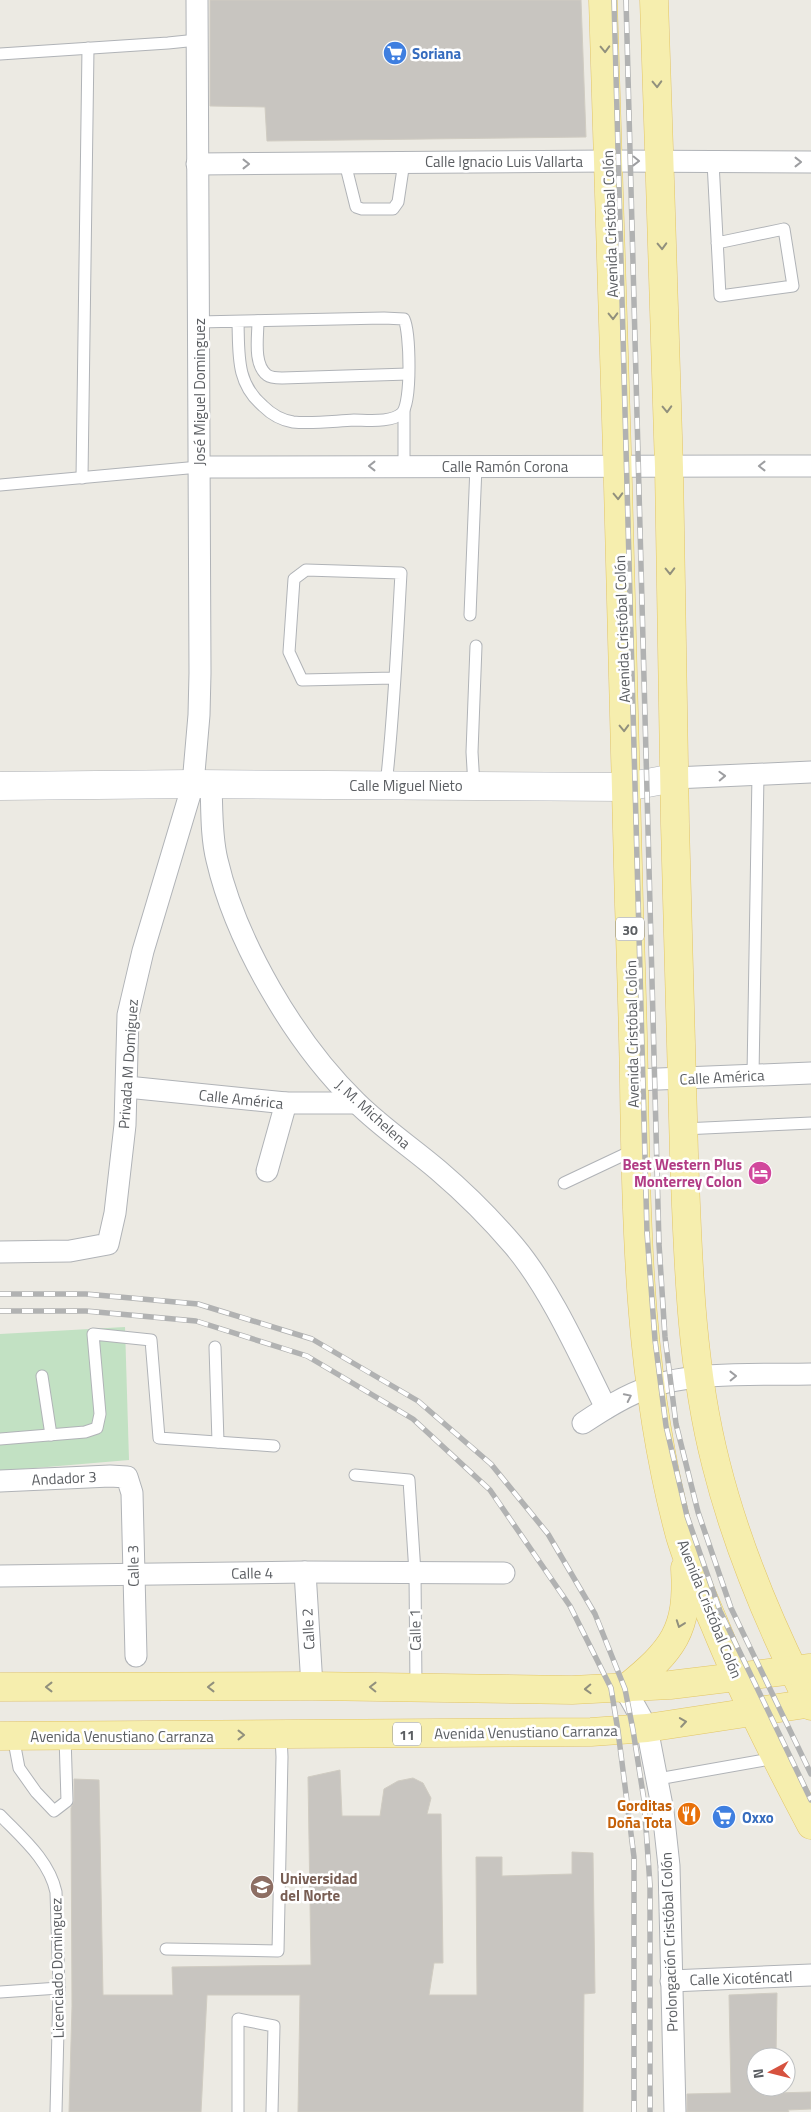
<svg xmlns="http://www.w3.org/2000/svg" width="811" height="2112" font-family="'Titillium Web',sans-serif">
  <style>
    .green { fill: #c2e1c3 }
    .building { fill: #c8c5c0; stroke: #d0ccc2 }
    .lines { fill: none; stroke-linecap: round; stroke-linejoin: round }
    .lane-casing { stroke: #b0b3b7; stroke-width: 13 }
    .street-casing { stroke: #b0b3b7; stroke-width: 23 }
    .secondary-casing { stroke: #afb2b7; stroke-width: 29 }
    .primary-casing { stroke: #e2c566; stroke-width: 29 }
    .lane { stroke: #fff; stroke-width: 11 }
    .street { stroke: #fff; stroke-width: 21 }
    .secondary { stroke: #fff; stroke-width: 28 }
    .primary { stroke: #f6eeae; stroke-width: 28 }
    .rail-casing { stroke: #b1b2b2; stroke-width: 5.5 }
    .rail { stroke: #fff; stroke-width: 4; stroke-dasharray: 11; stroke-linecap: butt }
    .oneway { stroke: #91907d }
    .oneway2 { stroke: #9d9ea1 }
    .labels { text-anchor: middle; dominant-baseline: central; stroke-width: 5; stroke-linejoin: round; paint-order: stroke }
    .shield { fill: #fff; stroke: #8c8e91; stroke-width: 1 }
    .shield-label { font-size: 14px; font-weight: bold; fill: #5b5e62 }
    .shop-label { font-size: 15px; font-weight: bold; fill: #366cbe; stroke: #fff; text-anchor: start }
    .street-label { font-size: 15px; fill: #5b5e62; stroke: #fff }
    .hotel-label { font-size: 15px; font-weight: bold; fill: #b23c85; stroke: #fff; text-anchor: end }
    .food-label { font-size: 15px; font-weight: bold; fill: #c56008; stroke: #fff; text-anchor: end }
    .education-label { font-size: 15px; font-weight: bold; fill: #785e54; stroke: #fff; text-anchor: start }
  </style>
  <rect width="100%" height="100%" fill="#eceae3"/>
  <polygon class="green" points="125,1327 129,1460 0,1471 0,1334"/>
  <g class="building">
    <polygon points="210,0 581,0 586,137 267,141 265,107 210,106"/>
    <polygon points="340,1770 342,1816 380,1816 384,1789 398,1781 413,1778 423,1783 431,1798 427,1814 441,1814 443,1963 434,1963 429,1995 477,1995 476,1857 502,1857 502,1876 572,1874 572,1852 593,1853 595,1993 584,1994 583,2112 298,2112 300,1995 207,1995 201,2112 69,2112 72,2006 71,1808 74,1801 74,1779 99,1780 103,1995 173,1995 172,1967 311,1965 308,1777"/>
    <polygon points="777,1993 776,2057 756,2057 756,2087 776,2087 776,2093 811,2092 811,2109 788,2110 789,2112 687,2112 687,2094 731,2093 729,1995"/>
  </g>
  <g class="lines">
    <g class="lane-casing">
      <g id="lane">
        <polyline points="0,54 168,43 197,40"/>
        <polyline points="713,162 720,296 793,286 784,229 717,243"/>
        <polyline points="345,163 356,207 362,209 393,209 398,202 404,162"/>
        <path d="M258 321C258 337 253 364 267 375 271 378 277 378 282 378L408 374"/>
        <path d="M198 322 384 318 404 319C410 332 412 402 402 413 392 423 367 420 354 420 334 421 312 424 293 422 281 420 271 414 263 406 236 383 239 355 238 322"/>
        <polyline points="404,411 404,466"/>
        <polyline points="82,478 88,48"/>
        <polyline points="0,485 199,467"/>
        <polyline points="470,615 476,466"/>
        <path d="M386 785C394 715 397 644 401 573L306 570 294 579 289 652 302 680 394 678"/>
        <polyline points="474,786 472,752 476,646"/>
        <polyline points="753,1075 758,774"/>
        <polyline points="683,1129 811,1123"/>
        <polyline points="564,1183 634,1150"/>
        <polyline points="215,1347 218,1442"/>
        <polyline points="42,1376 51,1435"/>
        <polyline points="0,1439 85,1432 97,1428 100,1414 93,1334 151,1340 159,1438 274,1446"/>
        <polyline points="355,1475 409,1480 415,1573 416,1688"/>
        <polyline points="13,1736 19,1768 36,1792 54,1811 67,1801 65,1736"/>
        <polyline points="658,1779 776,1758"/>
        <path d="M0 1815C22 1838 49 1860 56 1892L59 1988 56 2112"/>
        <polyline points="166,1949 278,1951 282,1757 281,1735"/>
        <polyline points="0,1992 59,1988"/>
        <polyline points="238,2112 238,2019 274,2026 272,2112"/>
      </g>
    </g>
    <g class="street-casing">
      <g id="street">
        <polyline points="197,164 609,161 811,162"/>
        <polyline points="199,467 811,466"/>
        <polyline points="674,778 811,772"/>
        <path d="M211 784C212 809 211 836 217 860 236 942 295 1043 356 1102 381 1127 411 1147 438 1170 465 1193 491 1219 514 1246 551 1290 580 1356 606 1408"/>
        <polyline points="634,1080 811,1073"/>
        <polyline points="127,1087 286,1103 356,1103"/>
        <polyline points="267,1171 286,1103"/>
        <polyline points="0,1252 70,1251 108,1244 115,1213 125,1125 128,1015 143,951 193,784 199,715 200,673 197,0"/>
        <path d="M583 1423C604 1409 626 1395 650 1387 694 1371 764 1375 811 1374"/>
        <polyline points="0,1481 110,1476 127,1477 132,1493 136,1656"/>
        <polyline points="305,1572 312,1686"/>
        <polyline points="0,1576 305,1572 504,1573"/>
        <polyline points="625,1689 647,1728 663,1811 669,1866 675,2112"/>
        <polyline points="671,1981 811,1975"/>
      </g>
    </g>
    <g class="secondary-casing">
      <polyline id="secondary" points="0,786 193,784 626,787 674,778"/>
    </g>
    <g class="primary-casing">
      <g id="primary">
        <path d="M603 0C614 302 621 603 629 905 631 964 633 1023 634 1083 636 1235 640 1389 680 1536 689 1566 702 1595 714 1623 742 1692 776 1759 811 1825"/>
        <path d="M654 0C659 156 665 312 669 468 671 587 672 706 675 824 678 934 681 1044 684 1154 688 1257 690 1363 716 1464 737 1548 771 1628 811 1706"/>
        <polyline points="0,1687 312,1686 572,1690 670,1685 810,1668"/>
        <path d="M625 1689C673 1650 689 1631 685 1568"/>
        <polyline points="0,1736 591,1732 647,1728 811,1703"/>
      </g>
    </g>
    <use href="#lane" class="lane"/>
    <use href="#street" class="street"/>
    <use href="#secondary" class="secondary"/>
    <use href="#primary" class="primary"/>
    <g class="rail-casing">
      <g id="rail">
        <polyline points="614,0 647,1233 655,1340 666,1426 687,1516 720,1611 811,1800"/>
        <polyline points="626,0 659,1244 665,1337 676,1424 698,1512 731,1608 811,1774"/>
        <polyline points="0,1294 86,1294 198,1304 312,1339 418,1401 491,1464 548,1534 595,1614 625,1689 633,1730 644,1800 650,1885 650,2112"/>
        <polyline points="0,1311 86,1311 196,1321 307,1356 413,1419 490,1490 570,1606 611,1688 618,1731 634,1857 634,2112"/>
      </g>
    </g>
    <use href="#rail" class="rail"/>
  </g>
  <defs><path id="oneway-chevron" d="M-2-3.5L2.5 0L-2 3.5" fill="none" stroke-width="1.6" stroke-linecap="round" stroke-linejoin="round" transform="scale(1.25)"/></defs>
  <g class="oneway">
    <use href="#oneway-chevron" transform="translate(605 49) rotate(88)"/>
    <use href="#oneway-chevron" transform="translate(657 84) rotate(88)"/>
    <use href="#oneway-chevron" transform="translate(662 246) rotate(88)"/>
    <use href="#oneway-chevron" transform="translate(613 316) rotate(89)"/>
    <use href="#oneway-chevron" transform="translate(667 409) rotate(88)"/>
    <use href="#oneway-chevron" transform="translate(618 496) rotate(88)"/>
    <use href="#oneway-chevron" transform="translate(670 571) rotate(89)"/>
    <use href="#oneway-chevron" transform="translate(624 728) rotate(88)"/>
    <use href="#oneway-chevron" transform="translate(680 1624) rotate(110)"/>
    <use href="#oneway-chevron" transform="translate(49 1687) rotate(-180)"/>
    <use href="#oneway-chevron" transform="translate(211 1687) rotate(180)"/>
    <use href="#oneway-chevron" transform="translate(373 1687) rotate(-179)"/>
    <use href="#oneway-chevron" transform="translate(588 1689) rotate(178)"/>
    <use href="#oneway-chevron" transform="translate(683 1722) rotate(-9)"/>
    <use href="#oneway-chevron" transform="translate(241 1735)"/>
  </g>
  <g class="oneway2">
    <use href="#oneway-chevron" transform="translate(636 161) rotate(1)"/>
    <use href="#oneway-chevron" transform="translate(798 162)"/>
    <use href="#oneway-chevron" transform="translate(246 164)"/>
    <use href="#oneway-chevron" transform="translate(372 466) rotate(180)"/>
    <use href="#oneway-chevron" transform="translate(762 466) rotate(180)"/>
    <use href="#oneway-chevron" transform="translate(722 776) rotate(-2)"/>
    <use href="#oneway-chevron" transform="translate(733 1376) rotate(-1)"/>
    <use href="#oneway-chevron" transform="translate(628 1397) rotate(-26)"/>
  </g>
  <defs>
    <g id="supermarket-disc" transform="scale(1.25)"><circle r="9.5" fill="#3f7fe0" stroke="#fff"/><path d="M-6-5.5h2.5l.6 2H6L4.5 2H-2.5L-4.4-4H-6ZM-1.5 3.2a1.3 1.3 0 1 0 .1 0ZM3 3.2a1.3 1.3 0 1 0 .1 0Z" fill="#fff"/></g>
    <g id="hotel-disc" transform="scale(1.25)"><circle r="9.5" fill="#d1479c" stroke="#fff"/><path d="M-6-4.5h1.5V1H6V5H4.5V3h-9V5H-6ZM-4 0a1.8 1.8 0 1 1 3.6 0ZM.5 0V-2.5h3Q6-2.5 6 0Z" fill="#fff"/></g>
    <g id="restaurant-disc" transform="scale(1.25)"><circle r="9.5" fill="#e8710a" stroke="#fff"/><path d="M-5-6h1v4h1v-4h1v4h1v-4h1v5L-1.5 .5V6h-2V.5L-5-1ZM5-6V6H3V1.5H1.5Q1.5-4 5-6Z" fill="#fff"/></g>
    <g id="university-disc" transform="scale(1.25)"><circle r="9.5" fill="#8d6e63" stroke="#fff"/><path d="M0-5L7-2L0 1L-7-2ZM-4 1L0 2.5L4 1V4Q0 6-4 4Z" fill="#fff"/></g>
  </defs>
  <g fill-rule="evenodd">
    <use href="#supermarket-disc" x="395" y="53"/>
    <use href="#hotel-disc" x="760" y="1173"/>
    <use href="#restaurant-disc" x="689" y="1814"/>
    <use href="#supermarket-disc" x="724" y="1817"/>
    <use href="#university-disc" x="262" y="1887"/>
  </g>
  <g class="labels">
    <g class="shield">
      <rect x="616" y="917.5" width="28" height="23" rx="4"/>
      <rect x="393" y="1722.5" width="28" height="23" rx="4"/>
    </g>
    <g class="shield-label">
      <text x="630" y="929">30</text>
      <text x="407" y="1734">11</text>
    </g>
    <g class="shop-label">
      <text x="412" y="53">Soriana</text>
      <text x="742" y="1817">Oxxo</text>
    </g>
    <g class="street-label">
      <text x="504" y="161">Calle Ignacio Luis Vallarta</text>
      <text transform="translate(610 224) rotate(-92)">Avenida Cristóbal Colón</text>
      <text transform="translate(199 392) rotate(-90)">José Miguel Dominguez</text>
      <text x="505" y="466">Calle Ramón Corona</text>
      <text transform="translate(622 629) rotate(-92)">Avenida Cristóbal Colón</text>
      <text x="406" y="785">Calle Miguel Nieto</text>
      <text transform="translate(632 1034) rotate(-91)">Avenida Cristóbal Colón</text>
      <text transform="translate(128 1064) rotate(-86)">Privada M Domiguez</text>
      <text transform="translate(722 1077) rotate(-3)">Calle América</text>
      <text transform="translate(241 1099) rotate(6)">Calle América</text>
      <text transform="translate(373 1114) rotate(42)">J. M. Michelena</text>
      <text transform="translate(64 1478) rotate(-3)">Andador 3</text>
      <text transform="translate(133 1566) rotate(-91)">Calle 3</text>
      <text transform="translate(252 1573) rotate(-1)">Calle 4</text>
      <text transform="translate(710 1609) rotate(68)">Avenida Cristóbal Colón</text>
      <text transform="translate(308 1629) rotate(-93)">Calle 2</text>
      <text transform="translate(415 1630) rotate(-91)">Calle 1</text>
      <text transform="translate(526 1732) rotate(-1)">Avenida Venustiano Carranza</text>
      <text x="122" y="1736">Avenida Venustiano Carranza</text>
      <text transform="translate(669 1942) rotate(-92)">Prolongación Cristóbal Colón</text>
      <text transform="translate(57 1968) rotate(-91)">Licenciado Dominguez</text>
      <text transform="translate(741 1978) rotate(-2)">Calle Xicoténcatl</text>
    </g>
    <g class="hotel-label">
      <text x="742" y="1164">Best Western Plus<tspan x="742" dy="17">Monterrey Colon</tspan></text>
    </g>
    <g class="food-label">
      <text x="672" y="1805">Gorditas<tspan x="672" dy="17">Doña Tota</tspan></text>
    </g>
    <g class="education-label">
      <text x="280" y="1878">Universidad<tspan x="280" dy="17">del Norte</tspan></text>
    </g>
  </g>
  <g transform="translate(771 2072) rotate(263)"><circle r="24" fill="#ffffff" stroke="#bdbfc0"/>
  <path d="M0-4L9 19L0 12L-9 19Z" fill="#d6523f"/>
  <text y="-8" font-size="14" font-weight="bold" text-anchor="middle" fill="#5b5e62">N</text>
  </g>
</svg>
